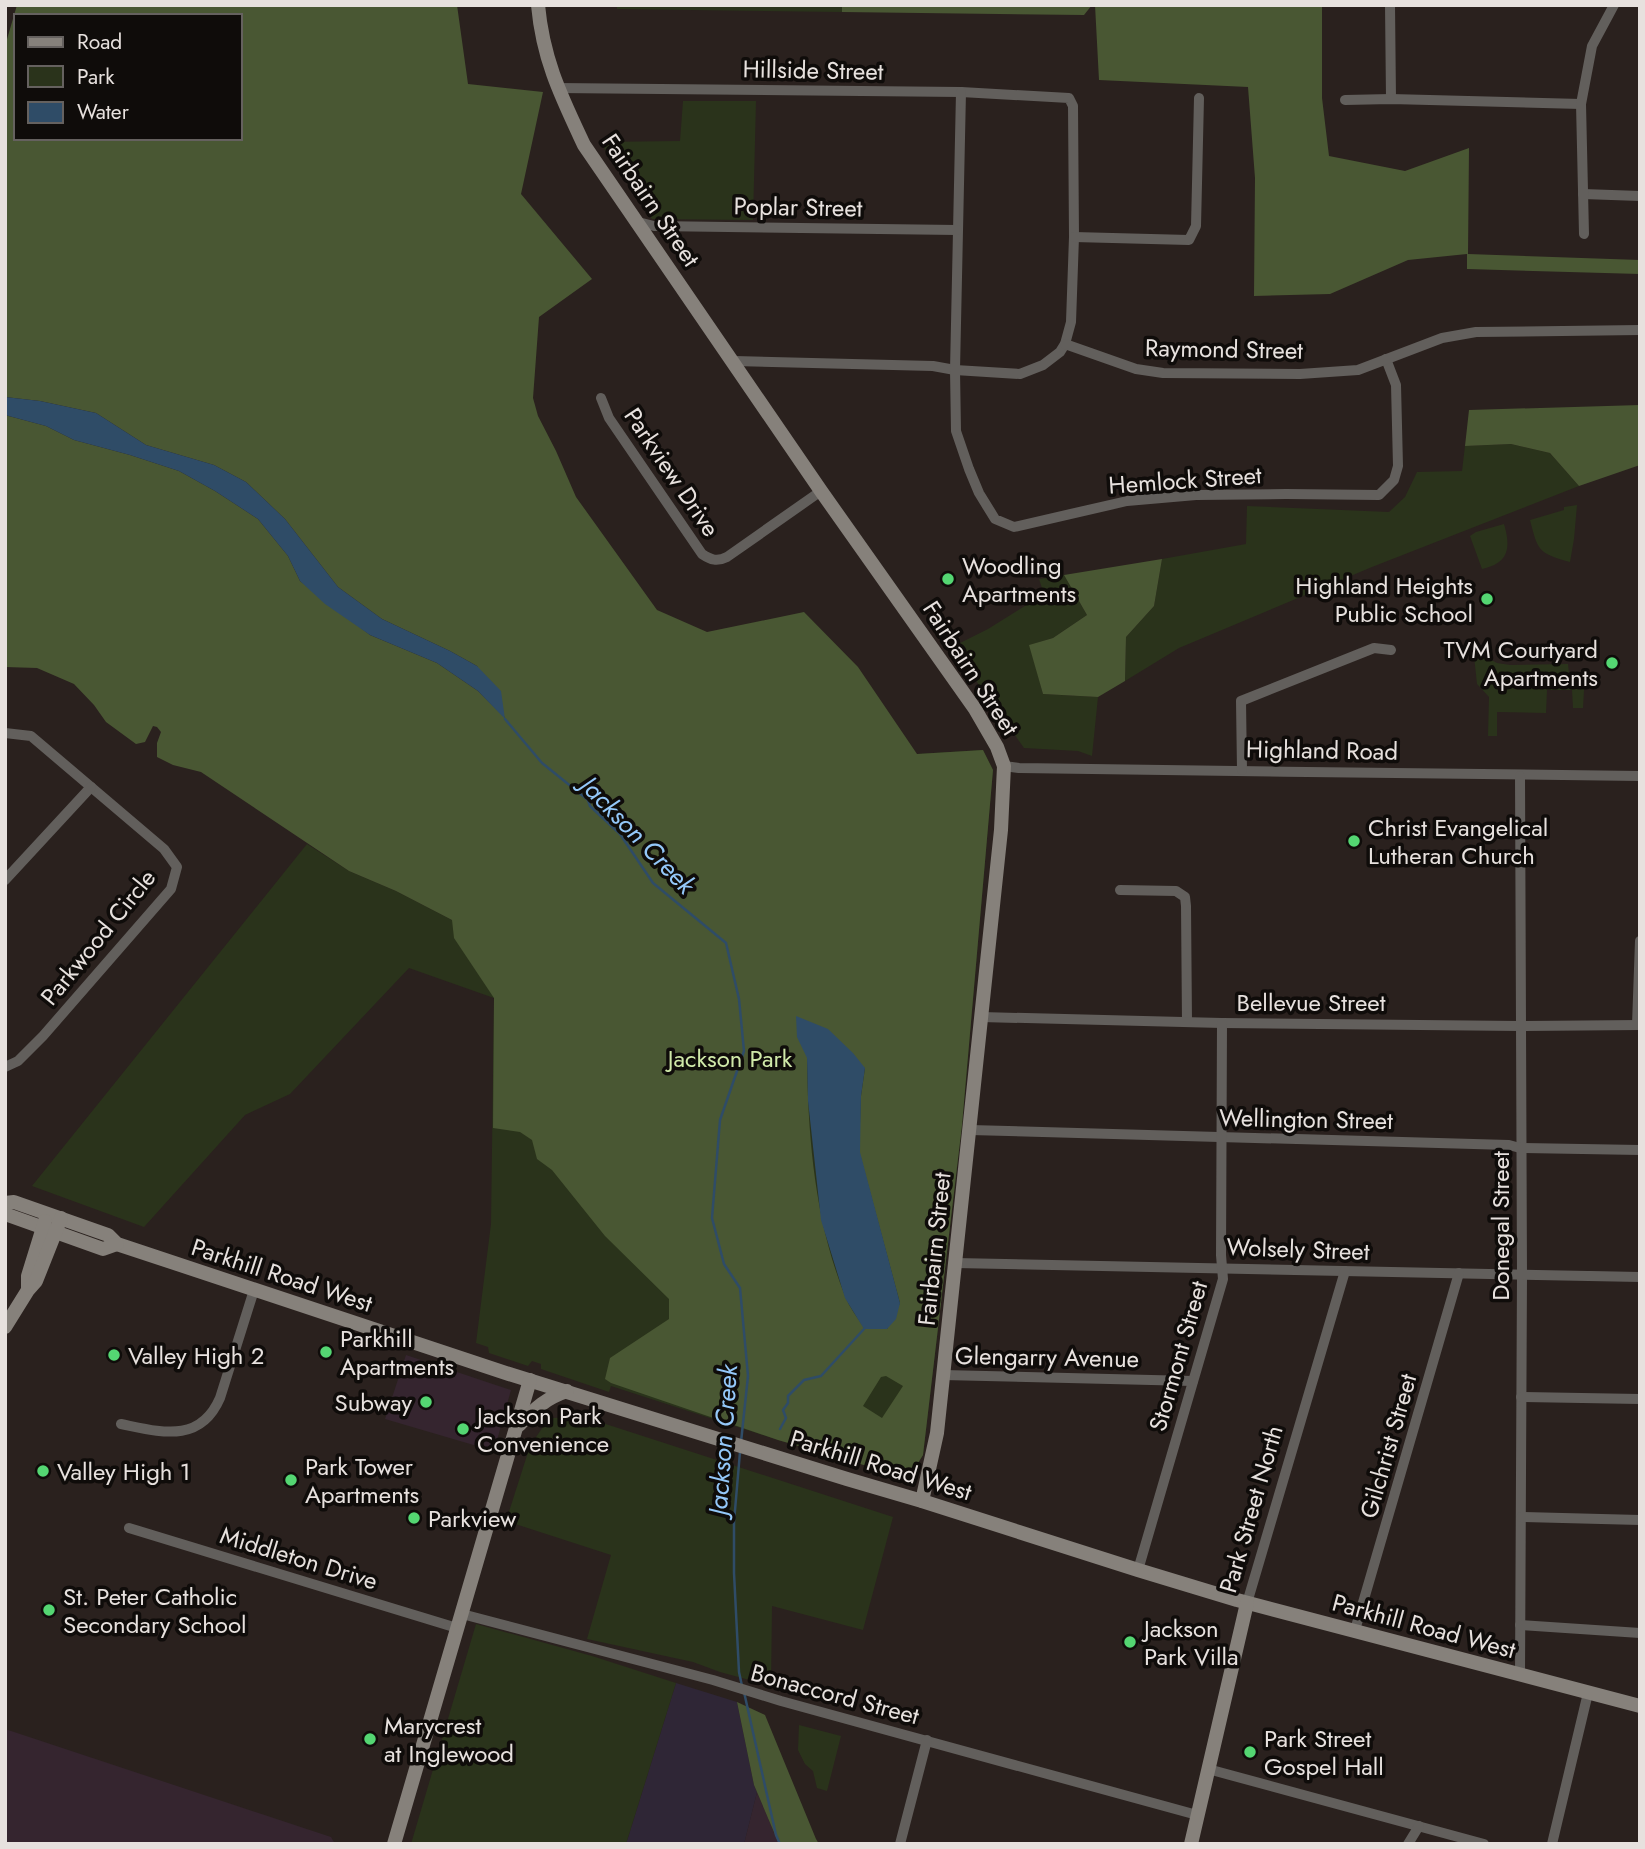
<svg xmlns="http://www.w3.org/2000/svg" width="1645" height="1849" font-family="Jost,sans-serif">
  <style>
    .commercial { fill: #35252f }
    .industrial { fill: #2f2636 }
    .green { fill: #2a331b }
    .forest { fill: #495733; fill-rule: evenodd }
    .water { fill: #2f4c67 }
    .lines { fill: none; stroke-linecap: round; stroke-linejoin: round }
    .stream { stroke: #2f4c67; stroke-width: 2.5 }
    .street { stroke: #625f5c; stroke-width: 10 }
    .secondary { stroke: #86817b; stroke-width: 14 }
    .poi-dot { fill: #54d672; stroke: #0f0c0a; stroke-width: 2.5 }
    .labels { text-anchor: middle; dominant-baseline: central; stroke-width: 7; stroke-linejoin: round; paint-order: stroke }
    .street-label { font-size: 24px; fill: #e7e1de; stroke: #0f0c0a }
    .poi-label { font-size: 24px; fill: #e7e1de; stroke: #0f0c0a; text-anchor: start }
    .park-label { font-size: 24px; fill: #d0e9a9; stroke: #0f0c0a }
    .water-label { font-size: 26px; font-style: italic; fill: #94c8f9; stroke: #0f0c0a }
  </style>
  <rect width="100%" height="100%" fill="#2a211e"/>
  <g class="commercial">
    <polygon points="406,1355 511,1390 494,1451 385,1419"/>
    <polygon points="5,1729 331,1837 335,1844 5,1844"/>
    <polygon points="757,1792 779,1844 744,1844"/>
  </g>
  <polygon class="industrial" points="676,1683 737,1702 754,1785 757,1792 744,1844 626,1844"/>
  <g class="green">
    <polygon points="617,5 842,5 842,12 617,9"/>
    <polygon points="683,101 756,101 753,220 652,219 600,142 680,141"/>
    <polygon points="1511,444 1550,453 1579,486 1372,567 1179,648 1125,681 1126,637 1154,606 1162,559 1246,544 1247,506 1389,512 1405,497 1417,472 1462,471 1465,446"/>
    <path d="M1577 505 1574 539 1570 562C1538 553 1538 551 1530 520L1564 510V507Z"/>
    <path d="M1504 524C1511 548 1509 563 1482 569L1470 536 1476 532Z"/>
    <polygon points="1064,575 1087,615 1053,638 1030,645 1043,694 1098,697 1092,756 1078,751 1024,748 952,647 988,629 1044,594 1039,579"/>
    <polygon points="1482,655 1497,663 1510,665 1568,664 1569,673 1585,673 1583,708 1573,708 1572,690 1547,690 1546,713 1497,712 1497,736 1488,736 1489,697 1477,684 1474,656"/>
    <polygon points="983,750 993,770 962,1125 923,1455 913,1471 898,1475 778,1440 611,1386 609,1392 541,1369 541,1364 532,1361 528,1366 489,1353 488,1347 476,1343 491,1224 494,998 409,968 290,1094 245,1115 144,1227 32,1186 307,844 349,871 396,891 452,920 917,754"/>
    <polygon points="584,1417 893,1517 863,1630 772,1606 771,1686 720,1672 693,1662 587,1639 611,1555 506,1521 530,1446 549,1418"/>
    <polygon points="476,1624 592,1656 676,1683 626,1844 411,1844"/>
    <polygon points="799,1725 841,1736 827,1791 817,1788 813,1771 805,1764 798,1750"/>
  </g>
  <g class="forest">
    <path d="M17 5H457L468 84 543 92 521 194 592 279 539 317 533 398 538 416 556 451 576 497 657 610 707 632 804 612 858 667 917 754 983 750 993 770 962 1125 923 1455 913 1471 898 1475 778 1440 611 1383 605 1379 610 1358 669 1319V1299L605 1236 552 1170 537 1159 532 1140 520 1132 493 1128 494 998 454 938 452 920 396 891 349 871 201 772 173 765 157 757V743L161 732 157 727 153 726 145 742 136 744 106 722 94 705 74 684 37 668 5 667V415L46 426 74 440 130 455 179 471 215 491 258 519 288 556 300 581 370 635 437 663 478 691 505 718 477 666 450 651 382 619 338 587 285 519 246 482 214 465 146 445 96 413 40 401 5 397V46ZM16 16H240V138H16ZM807 1058 865 1068 861 1096 859 1151 900 1303 887 1329 864 1328C858 1318 849 1307 845 1296 815 1221 808 1138 807 1058ZM886 1376 903 1386 882 1418 863 1406 881 1377Z"/>
    <polygon points="842,5 1092,5 1084,15 842,12"/>
    <polygon points="1095,5 1322,5 1322,98 1329,156 1405,171 1469,148 1468,254 1640,260 1640,274 1467,269 1467,254 1408,260 1330,294 1254,296 1255,178 1248,87 1099,80"/>
    <polygon points="1640,405 1640,465 1579,486 1550,453 1511,444 1465,446 1469,410"/>
    <polygon points="1162,559 1154,606 1126,637 1125,681 1098,697 1043,694 1029,645 1053,638 1087,615 1064,575"/>
    <polygon points="737,1702 765,1715 816,1839 819,1844 779,1844 754,1785"/>
  </g>
  <g class="water">
    <polygon points="5,397 40,401 96,413 146,445 214,465 246,482 285,519 338,587 382,619 450,651 477,666 501,691 505,719 478,691 437,663 370,635 325,604 300,581 288,556 258,519 215,491 179,471 130,455 74,440 46,426 5,415"/>
    <polygon points="796,1016 828,1029 853,1053 865,1068 861,1096 860,1152 900,1303 896,1319 887,1329 864,1329 845,1298 821,1220 808,1101 807,1058 797,1037"/>
  </g>
  <g class="lines">
    <g class="stream">
      <polyline points="505,719 542,763 588,800 590,806 620,834 653,883 726,943 739,999 744,1051 720,1120 712,1218 724,1264 740,1288 748,1376 741,1442"/>
      <polyline points="780,1429 786,1418 783,1410 788,1403 788,1396 804,1380 821,1376 864,1329"/>
      <polyline points="740,1452 734,1522 734,1573 739,1672 742,1686"/>
      <polyline points="744,1692 776,1835 780,1844"/>
    </g>
    <g class="street">
      <polyline points="1390,5 1391,99"/>
      <polyline points="557,88 961,92 1069,98 1073,106 1074,237 1071,322 1065,344 1060,352 1043,365 1020,374 955,370 933,366 734,361"/>
      <polyline points="961,92 955,370 956,431 969,469 979,493 995,519 1014,527 1127,501 1196,495 1286,494 1379,495 1394,480 1398,466 1396,385 1386,359"/>
      <polyline points="1345,100 1391,99 1581,104"/>
      <polyline points="1583,194 1640,196"/>
      <polyline points="638,222 654,226 957,230"/>
      <polyline points="1584,234 1581,104 1592,46 1614,5"/>
      <polyline points="1074,237 1189,240 1196,226 1199,98"/>
      <polyline points="1065,344 1136,369 1163,373 1300,374 1358,370 1442,338 1476,332 1640,330"/>
      <path d="M601 398 609 418 702 554C711 560 717 562 727 557L821 491"/>
      <polyline points="5,733 31,736 164,849 177,867 171,889 43,1036 18,1061 5,1067"/>
      <path d="M1004 766 1019 768C1226 770 1433 775 1640 776"/>
      <polyline points="1242,770 1241,701 1374,648 1391,650"/>
      <polyline points="1520,776 1522,1274 1520,1676"/>
      <polyline points="5,880 91,787"/>
      <polyline points="1120,890 1176,891 1185,897 1186,906 1187,1022"/>
      <polyline points="981,1017 1222,1023 1520,1026 1640,1025"/>
      <polyline points="1637,1025 1640,941"/>
      <polyline points="970,1130 1509,1145 1520,1148 1640,1150"/>
      <polyline points="955,1263 1640,1277"/>
      <polyline points="943,1375 1193,1381"/>
      <polyline points="1521,1397 1640,1399"/>
      <path d="M121 1424C161 1432 200 1444 220 1398L254 1290"/>
      <polyline points="1521,1517 1640,1520"/>
      <polyline points="129,1528 457,1628"/>
      <polyline points="1138,1570 1223,1279 1221,1255 1222,1023"/>
      <polyline points="1247,1603 1345,1271"/>
      <polyline points="462,1614 713,1680 781,1701 1197,1815"/>
      <polyline points="1520,1625 1640,1633"/>
      <polyline points="1355,1630 1459,1273"/>
      <polyline points="1208,1769 1484,1844"/>
      <polyline points="900,1844 927,1740"/>
      <polyline points="1408,1844 1419,1826"/>
      <polyline points="1552,1844 1588,1693"/>
    </g>
    <g class="secondary">
      <path d="M538 5C543 60 561 96 584 145L821 491 975 709 997 747 1004 766 1001 830 937 1433 922 1501"/>
      <polyline points="5,1203 14,1202 108,1235 117,1244 509,1374 847,1479 922,1501 1138,1570 1237,1600 1640,1706"/>
      <polyline points="5,1214 103,1249 117,1244"/>
      <polyline points="28,1289 28,1276 45,1221"/>
      <polyline points="5,1327 28,1290 36,1281 61,1218"/>
      <path d="M519 1425C535 1409 544 1399 567 1391"/>
      <polyline points="394,1844 530,1380"/>
      <polyline points="1191,1844 1247,1603"/>
    </g>
  </g>
  <g class="poi-dot">
    <circle cx="948" cy="579" r="7"/>
    <circle cx="1487" cy="599" r="7"/>
    <circle cx="1612" cy="663" r="7"/>
    <circle cx="1354" cy="841" r="7"/>
    <circle cx="326" cy="1352" r="7"/>
    <circle cx="114" cy="1355" r="7"/>
    <circle cx="426" cy="1402" r="7"/>
    <circle cx="463" cy="1429" r="7"/>
    <circle cx="43" cy="1471" r="7"/>
    <circle cx="291" cy="1480" r="7"/>
    <circle cx="414" cy="1518" r="7"/>
    <circle cx="49" cy="1610" r="7"/>
    <circle cx="1130" cy="1642" r="7"/>
    <circle cx="370" cy="1739" r="7"/>
    <circle cx="1250" cy="1752" r="7"/>
  </g>
  <g class="labels">
    <g class="street-label">
      <text transform="translate(813 70) rotate(1)">Hillside Street</text>
      <text transform="translate(651 200) rotate(56)">Fairbairn Street</text>
      <text transform="translate(798 207) rotate(1)">Poplar Street</text>
      <text transform="translate(1224 349) rotate(1)">Raymond Street</text>
      <text transform="translate(672 472) rotate(56)">Parkview Drive</text>
      <text transform="translate(1185 480) rotate(-4)">Hemlock Street</text>
      <text transform="translate(971 668) rotate(57)">Fairbairn Street</text>
      <text transform="translate(1322 750) rotate(1)">Highland Road</text>
      <text transform="translate(98 937) rotate(-51)">Parkwood Circle</text>
      <text x="1311" y="1002">Bellevue Street</text>
      <text transform="translate(1306 1119) rotate(1)">Wellington Street</text>
      <text transform="translate(1500 1226) rotate(-90)">Donegal Street</text>
      <text transform="translate(934 1249) rotate(-84)">Fairbairn Street</text>
      <text transform="translate(1298 1249) rotate(2)">Wolsely Street</text>
      <text transform="translate(282 1275) rotate(18)">Parkhill Road West</text>
      <text transform="translate(1178 1356) rotate(-74)">Stormont Street</text>
      <text transform="translate(1047 1357) rotate(1)">Glengarry Avenue</text>
      <text transform="translate(1388 1446) rotate(-74)">Gilchrist Street</text>
      <text transform="translate(881 1465) rotate(17)">Parkhill Road West</text>
      <text transform="translate(1251 1509) rotate(-74)">Park Street North</text>
      <text transform="translate(299 1558) rotate(17)">Middleton Drive</text>
      <text transform="translate(1424 1626) rotate(15)">Parkhill Road West</text>
      <text transform="translate(835 1694) rotate(15)">Bonaccord Street</text>
    </g>
    <g class="poi-label">
      <text x="962" y="565">Woodling<tspan x="962" dy="28">Apartments</tspan></text>
      <text x="1473" y="585" text-anchor="end">Highland Heights<tspan x="1473" dy="28">Public School</tspan></text>
      <text x="1598" y="649" text-anchor="end">TVM Courtyard<tspan x="1598" dy="28">Apartments</tspan></text>
      <text x="1368" y="827">Christ Evangelical<tspan x="1368" dy="28">Lutheran Church</tspan></text>
      <text x="340" y="1338">Parkhill<tspan x="340" dy="28">Apartments</tspan></text>
      <text x="128" y="1355">Valley High 2</text>
      <text x="412" y="1402" text-anchor="end">Subway</text>
      <text x="477" y="1415">Jackson Park<tspan x="477" dy="28">Convenience</tspan></text>
      <text x="305" y="1466">Park Tower<tspan x="305" dy="28">Apartments</tspan></text>
      <text x="57" y="1471">Valley High 1</text>
      <text x="428" y="1518">Parkview</text>
      <text x="63" y="1596">St. Peter Catholic<tspan x="63" dy="28">Secondary School</tspan></text>
      <text x="1144" y="1628">Jackson<tspan x="1144" dy="28">Park Villa</tspan></text>
      <text x="384" y="1725">Marycrest<tspan x="384" dy="28">at Inglewood</tspan></text>
      <text x="1264" y="1738">Park Street<tspan x="1264" dy="28">Gospel Hall</tspan></text>
    </g>
    <g class="park-label">
      <text x="730" y="1058">Jackson Park</text>
    </g>
    <g class="water-label">
      <text transform="translate(638 835) rotate(46)">Jackson Creek</text>
      <text transform="translate(723 1440) rotate(-86)">Jackson Creek</text>
    </g>
  </g>
  <rect width="1645" height="1849" fill="none" stroke="#e7e1de" stroke-width="14"/>
  <rect x="14" y="14" width="228" height="126" fill="#0f0c0a" stroke="#65615f" stroke-width="2"/>
  <rect x="28" y="37" width="35" height="10" fill="#86817b" stroke="#65615f" stroke-width="2"/>
  <text x="77" y="49" font-size="21" fill="#e7e1de">Road</text>
  <rect x="28" y="66" width="35" height="21" fill="#2a331b" stroke="#65615f" stroke-width="2"/>
  <text x="77" y="84" font-size="21" fill="#e7e1de">Park</text>
  <rect x="28" y="102" width="35" height="21" fill="#2f4c67" stroke="#65615f" stroke-width="2"/>
  <text x="77" y="119" font-size="21" fill="#e7e1de">Water</text>
</svg>
